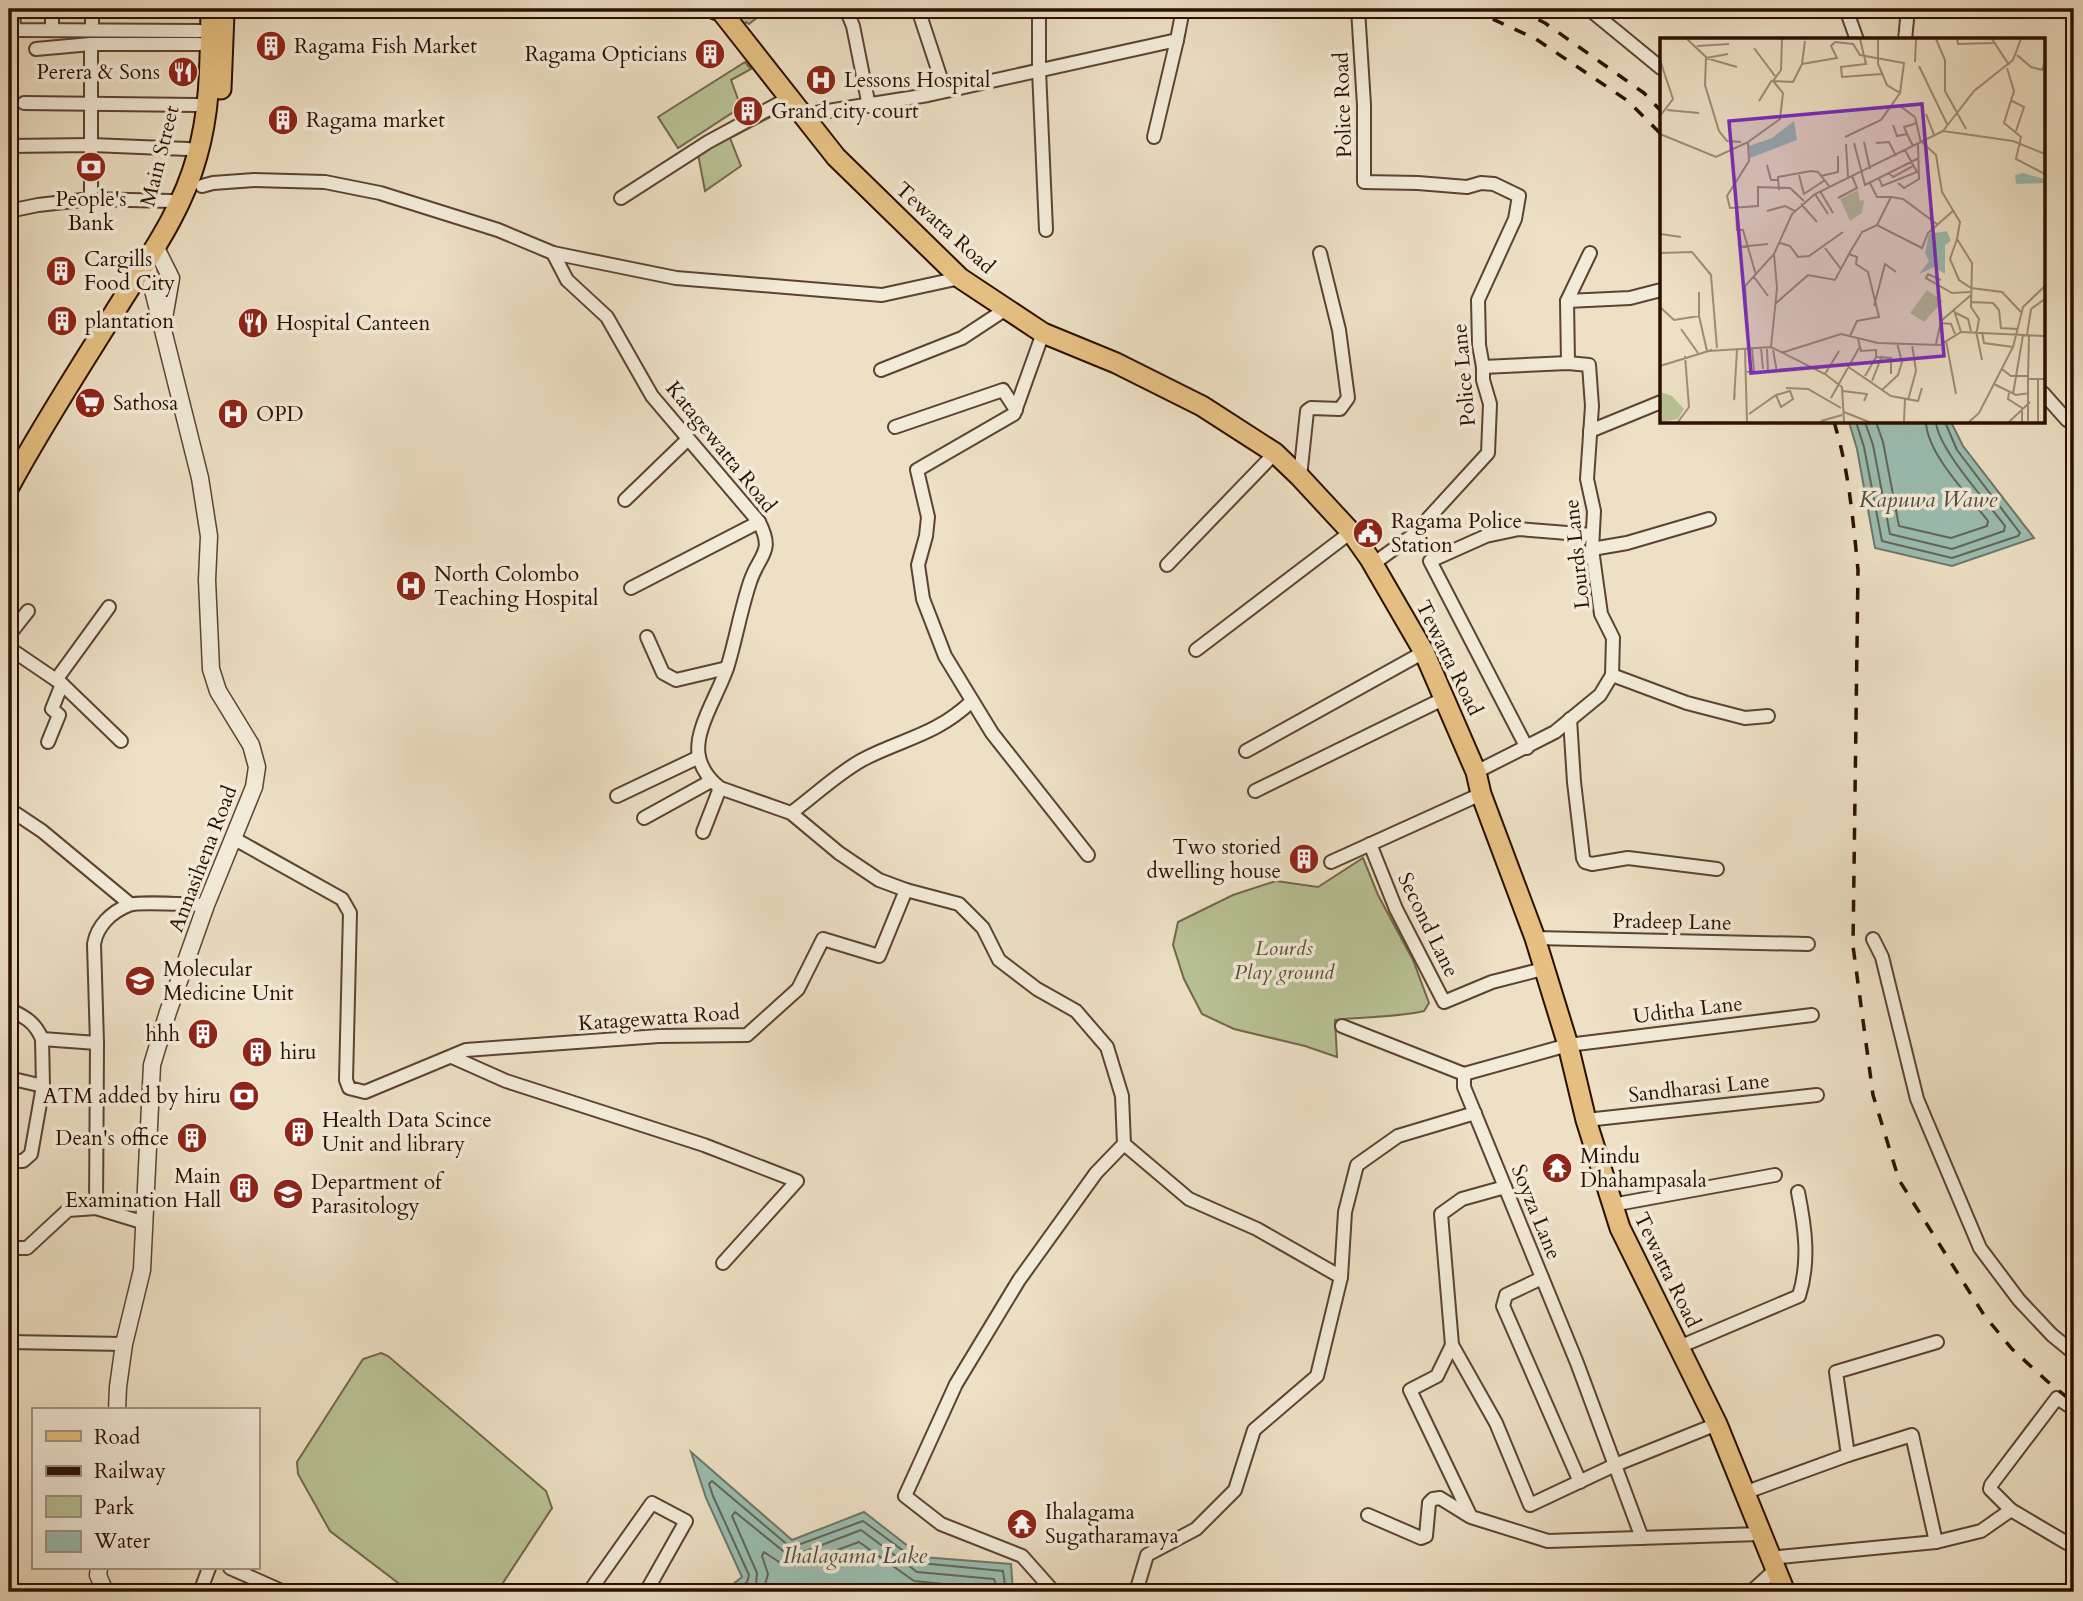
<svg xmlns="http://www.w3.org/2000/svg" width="2083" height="1601" font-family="Cardo,serif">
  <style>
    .green { fill: #b8c295; stroke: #72684a; stroke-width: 2 }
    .water { fill: #9abdb0; stroke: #6e776a; stroke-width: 2 }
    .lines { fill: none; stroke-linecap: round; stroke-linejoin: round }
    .shore { stroke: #626658; stroke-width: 2 }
    .minor-casing { stroke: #5c4331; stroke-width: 16 }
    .tertiary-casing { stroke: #5c4331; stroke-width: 19 }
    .primary-casing { stroke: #2b0f00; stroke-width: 23 }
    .minor { stroke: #f3ebd9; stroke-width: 12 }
    .tertiary { stroke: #f3ebd9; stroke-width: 16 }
    .primary { stroke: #e6c082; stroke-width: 19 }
    .rail { stroke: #2b0f00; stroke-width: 3.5; stroke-dasharray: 12 12; stroke-linecap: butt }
    .labels { text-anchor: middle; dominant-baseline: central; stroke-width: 7; stroke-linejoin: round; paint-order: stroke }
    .poi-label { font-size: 21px; fill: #2b0f00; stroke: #f3ebd9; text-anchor: start }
    .street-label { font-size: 21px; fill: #2b0f00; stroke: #f3ebd9 }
    .park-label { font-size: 21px; font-style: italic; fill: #5c4e34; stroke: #f3ebd9 }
    .water-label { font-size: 23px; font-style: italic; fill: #524c3e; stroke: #f3ebd9 }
    .inset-road { fill: none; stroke: #9f8c76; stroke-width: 2 }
    .view { fill: #7b2cbf; fill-opacity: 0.15; stroke: #7b2cbf; stroke-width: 3.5 }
    .inset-edge { fill: none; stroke: #2b0f00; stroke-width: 3.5 }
  </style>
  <rect width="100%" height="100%" fill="#ede0c4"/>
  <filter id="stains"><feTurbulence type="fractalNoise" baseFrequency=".00286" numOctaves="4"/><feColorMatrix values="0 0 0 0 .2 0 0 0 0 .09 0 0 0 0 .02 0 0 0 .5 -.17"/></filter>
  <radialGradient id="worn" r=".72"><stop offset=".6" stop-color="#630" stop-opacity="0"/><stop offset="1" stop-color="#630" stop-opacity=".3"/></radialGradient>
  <g class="green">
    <polygon points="733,9 768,9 749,24 746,22 741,27 732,12"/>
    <polygon points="745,62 751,69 731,80 741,107 678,148 658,117"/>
    <polygon points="779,106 782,111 730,138 741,166 705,191 697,149"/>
    <path d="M1363 858 1378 895 1413 960 1429 1003 1424 1011C1395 1018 1365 1016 1335 1020L1337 1057 1305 1046 1234 1029 1202 1014 1184 979 1173 945 1178 922 1233 895 1276 881 1318 887Z"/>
    <polygon points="381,1353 388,1356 546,1491 552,1508 497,1592 410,1592 330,1531 298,1474 297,1462 363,1359"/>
  </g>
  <g class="water">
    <polygon points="1849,422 1951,422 1963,446 2034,538 1952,566 1875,548 1857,449"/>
    <polygon points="691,1452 792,1540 864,1512 922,1557 1011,1564 1013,1592 723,1592 742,1577 706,1498"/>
  </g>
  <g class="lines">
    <g class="shore">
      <polyline points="1856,422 1864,447 1882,541 1952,558 2018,536 2020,533 1957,450 1945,422"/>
      <path d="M1865 422 1873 445 1890 534 1952 549 2004 531 2005 526C1988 503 1938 449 1936 422"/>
      <path d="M1876 422 1883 442 1899 526 1951 538 1987 526 1988 521C1969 496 1927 454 1926 422"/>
      <polyline points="734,1592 747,1582 749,1575 713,1496 709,1484 712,1481 789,1546 795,1546 863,1521 920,1563 1003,1571 1006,1592"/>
      <polyline points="748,1592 756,1584 757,1573 732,1516 735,1512 788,1555 798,1554 861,1530 917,1572 994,1579 998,1592"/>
      <polyline points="763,1592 768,1574 762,1556 764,1552 782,1564 796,1565 859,1542 914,1581 984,1588 987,1592"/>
    </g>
    <g class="minor-casing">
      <g id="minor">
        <polyline points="13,9 14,28 17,30 200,31"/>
        <polyline points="52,9 52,30"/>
        <polyline points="92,9 92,30"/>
        <polyline points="846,9 853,26 869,106"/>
        <polyline points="918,9 945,91"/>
        <polyline points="1039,9 1039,70 1046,230"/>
        <polyline points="1358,9 1364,105 1364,182 1418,183 1467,187 1481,183 1494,184 1519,196 1515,219 1478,300 1479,345 1483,367 1483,380 1490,404 1488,453 1413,535 1373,564"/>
        <polyline points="1589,9 1661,68"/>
        <polyline points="1846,9 1857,40"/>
        <polyline points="1905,40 1908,9"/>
        <polyline points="36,49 91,44 200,44"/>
        <polyline points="24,103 197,105"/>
        <polyline points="803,115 928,95 1177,40 1183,9"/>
        <polyline points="1154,137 1177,40"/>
        <polyline points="9,146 92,145 188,149"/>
        <polyline points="202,186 213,183 254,180 325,182 380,193 498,230 553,253 676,278 882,295 960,278"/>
        <polyline points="621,198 708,142 789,98"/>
        <polyline points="91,199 91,44"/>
        <polyline points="9,211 38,205 91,199 171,201"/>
        <polyline points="1567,301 1590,253"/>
        <polyline points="1043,333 1014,414 917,470 928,517 926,536 918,565 923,599 945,656 992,733 1088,855"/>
        <polyline points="1568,363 1567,301 1630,298 1661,290"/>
        <polyline points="881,370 962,338 1006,309"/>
        <polyline points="2043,393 2067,420 2074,422"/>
        <polyline points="895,427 1003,390 1016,410"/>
        <polyline points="1590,431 1661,402"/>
        <polyline points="1300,477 1307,411 1311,408 1340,409 1348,398 1339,330 1320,253"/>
        <polyline points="625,500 688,439"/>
        <polyline points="1592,549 1627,543 1709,519"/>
        <polyline points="1167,565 1275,453"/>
        <polyline points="631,588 759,522"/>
        <polyline points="9,635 28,611"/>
        <polyline points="647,637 663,673 676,680 727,668"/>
        <polyline points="9,648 62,684 121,741"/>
        <polyline points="1196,650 1351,532"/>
        <polyline points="1612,675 1687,703 1745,718 1768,716"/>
        <polyline points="56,680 109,607"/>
        <polyline points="1570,719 1574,782 1583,858 1585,862 1592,864 1628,858 1717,869"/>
        <polyline points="48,742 59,715 52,709 62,684"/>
        <polyline points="1527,748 1430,561 1486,536 1519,529 1592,535"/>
        <polyline points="1246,751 1424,652"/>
        <polyline points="1476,772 1555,732 1600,695 1612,675 1613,638 1601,614 1592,549 1594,511 1587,479 1592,406 1589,365 1568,363 1483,367"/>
        <polyline points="1255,791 1445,698"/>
        <polyline points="617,796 699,757"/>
        <polyline points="9,809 42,831 130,904"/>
        <path d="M791 813C814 796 837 774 862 760 904 738 935 736 972 701"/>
        <polyline points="644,818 711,781"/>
        <polyline points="703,832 720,788"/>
        <path d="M233 838 342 899 350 913 346 1080 349 1088 365 1092 466 1050 659 1036 747 1035 798 989 823 939 879 956 906 890 879 880 839 853 791 813 720 788C711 781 702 770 699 757 693 730 720 692 728 665 736 638 741 609 750 582 759 554 775 553 759 522L652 396 607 317 567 280 553 253"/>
        <polyline points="1370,844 1396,909 1444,1002 1492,982 1543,969"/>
        <polyline points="1331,862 1481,794"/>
        <polyline points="906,890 959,904 983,928 999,960 1037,989 1076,1011 1107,1047 1122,1096 1124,1144 1096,1173 1019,1280 956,1384 905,1496 941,1524 1022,1556 1054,1592"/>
        <polyline points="1535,938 1808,944"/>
        <polyline points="1873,939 1882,957 1917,1099 1980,1248 2019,1300 2052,1335 2074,1353"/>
        <path d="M9 1009C25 1017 35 1022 42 1039"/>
        <polyline points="1342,1026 1464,1074"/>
        <polyline points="452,1057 506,1081 704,1145 797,1181 723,1263"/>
        <polyline points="9,1078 43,1086"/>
        <polyline points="1586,1120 1817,1095"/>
        <polyline points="1124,1144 1189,1199 1257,1229 1341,1277 1345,1212 1357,1165 1398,1136 1475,1113"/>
        <path d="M9 1161H23L31 1154 43 1086 42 1039 97 1043 94 944C97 926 111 912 129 905 139 901 191 905 206 905"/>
        <polyline points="1505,1187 1462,1199 1441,1214 1452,1345 1496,1423 1530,1505 1615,1465 1717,1424"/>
        <polyline points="1612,1205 1775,1175"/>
        <polyline points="96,1208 97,1043"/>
        <polyline points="9,1248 27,1248 68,1210 96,1208 145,1223"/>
        <polyline points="1542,1278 1506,1295 1503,1306 1580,1482"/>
        <polyline points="9,1342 124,1344"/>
        <polyline points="1452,1345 1437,1376 1410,1390 1471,1517 1548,1541 1760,1534"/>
        <path d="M1679 1347 1799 1296C1810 1261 1805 1227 1798 1192"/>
        <polyline points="1848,1455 1912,1435 1936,1542"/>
        <polyline points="1744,1493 1848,1455 1836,1372 1937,1342"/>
        <polyline points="2011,1510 2067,1543"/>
        <polyline points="1368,1515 1421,1538 1426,1536 1429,1503 1433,1499 1440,1498 1469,1516"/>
        <polyline points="1642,1538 1577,1363 1464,1087 1464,1074 1568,1045 1812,1015"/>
        <polyline points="1769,1558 1936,1542 1981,1531 2011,1510 1990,1489 1991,1485 2057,1398 2074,1409"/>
        <polyline points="230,1568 284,1592"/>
        <polyline points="200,1592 209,1568"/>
        <polyline points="589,1592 652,1503 686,1521 646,1592"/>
        <polyline points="1136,1592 1147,1555 1196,1529 1235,1490 1254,1430 1317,1376 1341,1277"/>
        <polyline points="1751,1592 1775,1570"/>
      </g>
    </g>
    <g class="tertiary-casing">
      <g id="tertiary">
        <polyline points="156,248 171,278 163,324"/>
        <polyline points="117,1410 118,1387 124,1344 142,1270 152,1065 168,1012 206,905 254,787 257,767 251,745 218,691 211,669 207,580 209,536 200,478 146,262"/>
        <polyline points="99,1568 98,1575 105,1592"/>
      </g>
    </g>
    <g class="primary-casing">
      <g id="primary">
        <polyline points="715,9 721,11 836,157 960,278 1043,333 1116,363 1202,406 1275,453 1300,477 1351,532 1370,559 1424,652 1476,772 1481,794 1535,938 1568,1045 1586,1120 1620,1228 1717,1424 1785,1592"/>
        <polyline points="221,89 224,14"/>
        <path d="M9 487C44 422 85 360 124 297 153 251 183 208 197 156 211 108 210 58 211 9"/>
      </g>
    </g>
    <use href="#minor" class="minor"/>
    <use href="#tertiary" class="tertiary"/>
    <use href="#primary" class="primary"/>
    <g class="rail">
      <polyline points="1471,9 1536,39 1628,101 1661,134"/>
      <polyline points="1517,9 1545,23 1644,93 1661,111"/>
      <path d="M1834 422C1849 470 1853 520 1858 570L1853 946 1873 1095 1899 1180 1984 1315 2012 1349 2047 1381 2074 1403"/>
    </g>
  </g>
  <defs>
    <g id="building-disc" transform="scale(1.575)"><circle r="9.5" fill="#8f2418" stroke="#f3ebd9"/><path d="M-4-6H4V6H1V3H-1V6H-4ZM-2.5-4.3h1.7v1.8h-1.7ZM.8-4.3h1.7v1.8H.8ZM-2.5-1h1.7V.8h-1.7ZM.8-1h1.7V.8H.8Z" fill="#fff"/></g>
    <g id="restaurant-disc" transform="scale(1.575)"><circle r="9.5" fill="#8f2418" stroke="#f3ebd9"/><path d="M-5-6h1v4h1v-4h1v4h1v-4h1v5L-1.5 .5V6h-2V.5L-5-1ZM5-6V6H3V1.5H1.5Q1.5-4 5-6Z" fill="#fff"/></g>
    <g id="hospital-disc" transform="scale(1.575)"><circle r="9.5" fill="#8f2418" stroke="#f3ebd9"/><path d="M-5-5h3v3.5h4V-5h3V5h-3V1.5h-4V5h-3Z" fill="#fff"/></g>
    <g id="bank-disc" transform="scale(1.575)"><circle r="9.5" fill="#8f2418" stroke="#f3ebd9"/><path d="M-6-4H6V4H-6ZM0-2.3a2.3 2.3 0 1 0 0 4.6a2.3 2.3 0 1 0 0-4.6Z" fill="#fff"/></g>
    <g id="supermarket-disc" transform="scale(1.575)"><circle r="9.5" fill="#8f2418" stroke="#f3ebd9"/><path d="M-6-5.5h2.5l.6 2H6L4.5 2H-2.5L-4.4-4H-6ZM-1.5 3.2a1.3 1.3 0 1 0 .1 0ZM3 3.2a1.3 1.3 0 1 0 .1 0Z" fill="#fff"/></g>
    <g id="civic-disc" transform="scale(1.575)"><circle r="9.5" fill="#8f2418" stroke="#f3ebd9"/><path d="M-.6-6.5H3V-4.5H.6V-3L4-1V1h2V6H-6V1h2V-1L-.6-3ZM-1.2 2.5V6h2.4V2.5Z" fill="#fff"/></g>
    <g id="university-disc" transform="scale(1.575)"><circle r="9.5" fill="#8f2418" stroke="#f3ebd9"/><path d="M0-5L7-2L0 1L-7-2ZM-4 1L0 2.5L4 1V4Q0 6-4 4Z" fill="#fff"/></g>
    <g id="temple-disc" transform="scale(1.575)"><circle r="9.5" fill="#8f2418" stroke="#f3ebd9"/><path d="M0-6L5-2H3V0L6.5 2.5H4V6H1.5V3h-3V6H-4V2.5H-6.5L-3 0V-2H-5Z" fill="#fff"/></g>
  </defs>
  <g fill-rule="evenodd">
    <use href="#building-disc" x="271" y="46"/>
    <use href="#building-disc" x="710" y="54"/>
    <use href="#restaurant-disc" x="183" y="72"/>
    <use href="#hospital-disc" x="821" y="80"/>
    <use href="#building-disc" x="748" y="111"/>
    <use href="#building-disc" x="283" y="120"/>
    <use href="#bank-disc" x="91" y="167"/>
    <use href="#building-disc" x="61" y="271"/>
    <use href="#building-disc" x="62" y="321"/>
    <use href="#restaurant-disc" x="253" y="323"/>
    <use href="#supermarket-disc" x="90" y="403"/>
    <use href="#hospital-disc" x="233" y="414"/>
    <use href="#civic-disc" x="1368" y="533"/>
    <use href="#hospital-disc" x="411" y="586"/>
    <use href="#building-disc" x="1304" y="859"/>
    <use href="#university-disc" x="140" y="981"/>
    <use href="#building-disc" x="203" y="1034"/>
    <use href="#building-disc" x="257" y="1052"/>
    <use href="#bank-disc" x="244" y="1096"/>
    <use href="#building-disc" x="299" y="1132"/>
    <use href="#building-disc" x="192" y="1138"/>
    <use href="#temple-disc" x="1557" y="1168"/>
    <use href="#building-disc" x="244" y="1188"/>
    <use href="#university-disc" x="288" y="1194"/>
    <use href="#temple-disc" x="1022" y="1524"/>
  </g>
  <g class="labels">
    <g class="poi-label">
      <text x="294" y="46">Ragama Fish Market</text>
      <text x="687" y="54" text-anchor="end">Ragama Opticians</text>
      <text x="160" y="72" text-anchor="end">Perera &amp; Sons</text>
      <text x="844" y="80">Lessons Hospital</text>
      <text x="771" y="111">Grand city court</text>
      <text x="306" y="120">Ragama market</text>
      <text x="91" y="199" text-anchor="middle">People's<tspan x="91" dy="24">Bank</tspan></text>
      <text x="84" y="259">Cargills<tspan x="84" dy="24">Food City</tspan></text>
      <text x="85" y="321">plantation</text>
      <text x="276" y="323">Hospital Canteen</text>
      <text x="113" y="403">Sathosa</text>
      <text x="256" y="414">OPD</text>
      <text x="1391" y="521">Ragama Police<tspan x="1391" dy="24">Station</tspan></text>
      <text x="434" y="574">North Colombo<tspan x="434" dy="24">Teaching Hospital</tspan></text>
      <text x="1281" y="847" text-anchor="end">Two storied<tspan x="1281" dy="24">dwelling house</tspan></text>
      <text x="163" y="969">Molecular<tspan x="163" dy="24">Medicine Unit</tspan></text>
      <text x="180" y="1034" text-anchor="end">hhh</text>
      <text x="280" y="1052">hiru</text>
      <text x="221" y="1096" text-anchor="end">ATM added by hiru</text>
      <text x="322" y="1120">Health Data Scince<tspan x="322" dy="24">Unit and library</tspan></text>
      <text x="169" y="1138" text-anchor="end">Dean's office</text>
      <text x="1580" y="1156">Mindu<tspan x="1580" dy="24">Dhahampasala</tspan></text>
      <text x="221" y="1176" text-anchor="end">Main<tspan x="221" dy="24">Examination Hall</tspan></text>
      <text x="311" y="1182">Department of<tspan x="311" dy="24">Parasitology</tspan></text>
      <text x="1045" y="1512">Ihalagama<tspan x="1045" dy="24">Sugatharamaya</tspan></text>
    </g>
    <g class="street-label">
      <text transform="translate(1343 105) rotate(-92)">Police Road</text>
      <text transform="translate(160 156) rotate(-76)">Main Street</text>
      <text transform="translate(945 228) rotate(42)">Tewatta Road</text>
      <text transform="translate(1464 375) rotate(-95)">Police Lane</text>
      <text transform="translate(721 447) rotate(51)">Katagewatta Road</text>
      <text transform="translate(1577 554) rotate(-96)">Lourds Lane</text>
      <text transform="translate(1449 658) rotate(64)">Tewatta Road</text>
      <text transform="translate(203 859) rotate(-69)">Annasihena Road</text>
      <text transform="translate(1672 922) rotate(1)">Pradeep Lane</text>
      <text transform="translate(1428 925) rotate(64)">Second Lane</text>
      <text transform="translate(1688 1010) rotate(-7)">Uditha Lane</text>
      <text transform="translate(659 1018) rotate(-4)">Katagewatta Road</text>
      <text transform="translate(1699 1088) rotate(-6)">Sandharasi Lane</text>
      <text transform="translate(1536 1212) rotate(68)">Soyza Lane</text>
      <text transform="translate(1667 1270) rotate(64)">Tewatta Road</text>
    </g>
    <g class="park-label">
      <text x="1284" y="948">Lourds<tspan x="1284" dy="24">Play ground</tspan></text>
    </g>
    <g class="water-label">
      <text x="1928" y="499">Kapuwa Wawe</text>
      <text x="855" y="1555">Ihalagama Lake</text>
    </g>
  </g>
  <g transform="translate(1660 38)">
    <rect width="385" height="385" fill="#ede0c4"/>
    <path d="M198 152 200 163 204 162 202 175 190 183 180 161ZM267 252 283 263 264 284 250 275ZM0 354 12 358 24 371 18 381 0 384Z" fill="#b8c295"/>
    <path d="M134 83 137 102 90 120 89 108 112 100ZM363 135 384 141V145L356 146 355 137ZM287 193 291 203 285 207V236L274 229 259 236 269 223 265 215 269 196Z" fill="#9abdb0"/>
    <path class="inset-road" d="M27 1 46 19 45 47 59 93 67 103 81 104M200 1 206 26 181 29 182 39 222 36M276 1 285 22V53L306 91M297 1 298 6 334 5M332 1 349 27M37 8 69 6M94 10 115 38M357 17 371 29 382 32 384 26M46 20 77 29M46 20 68 16M0 22 13 61 0 78M255 24 256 1M142 26 145 3M259 28 287 86M347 30 354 53 344 85 361 99 356 121 385 136M113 43 133 44 142 26 177 20 171 8 175 4 193 6 200 17 244 25 240 55M99 63 112 42M352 63 364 69 356 93M240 68 255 79 261 105M7 72 39 75M266 76 274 97M233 87 237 98 247 96 253 108M283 93 314 53 353 22 361 1M0 96 56 119 88 104 89 123 67 158 70 170 98 168V149L130 150 144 163M247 96 244 89 257 85M185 99 221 82 240 55 227 47 218 26V1M88 104 120 81 123 55 113 43 121 32 122 1M204 104 210 131M262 104 276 117 282 154 300 184 297 201 312 225 311 269 319 281 317 293M194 105 205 147 259 120M216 105 229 104 236 118M186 106 188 139M107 127 111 142H118M229 135 233 139 253 128M139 137 144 156 165 142M161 138 178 134V118M219 140 222 148 257 134 245 112M210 145 217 159H231L217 187M238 145 244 150 259 141 258 106M119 152 118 139 151 133 158 134 169 148M160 153 173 175M155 156 168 176M231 159 243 161 277 186M178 160 197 150 192 138M141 166 157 184M76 171 77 192H83L96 237M107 173 125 168 135 173M0 196 21 199M297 201 290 221 299 242 311 250 342 254 361 274M120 205 130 208 138 219 149 218 183 194M79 209 108 206M165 210 181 231M0 215 32 214 51 237 57 310M189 216 202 194 217 187 262 210 268 195 294 172M94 239 108 258M281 242 268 236 266 240 292 255 310 254M39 254V278M311 264 333 265 339 272 341 290 357 291M115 266 148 237 175 242 189 216 197 219 196 226 208 234 219 279 197 283 190 298M214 268 225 226 236 234M0 269 14 282 39 278 47 313M294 272 301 294M296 275 308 281 311 293M280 285 291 286 295 296M21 291 38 315M316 293 322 322M322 294 324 305 353 309M367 297 371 271 385 261M369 297 368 341H385M198 301 201 313 216 312V319L231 320V336M286 303 296 356M276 306 281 283 311 257M111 309 117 250 114 216M101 310 103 331M85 311 87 384M89 311 85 248 114 216 132 176 155 156 283 93 353 103 385 116M107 311 108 334M113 312 117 334M49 313 111 309 165 336 182 349 184 384M121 315 181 296 218 305 280 307 301 294 385 298M0 328 52 312M187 328 231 358 258 363 262 350M342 331 351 338H368M87 334 94 333 92 311M165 336 179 313M205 338 216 319M378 341V384M212 343 222 318M334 346 356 357 369 355M126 350 148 351 181 370M222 352 238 337 242 324 237 305M183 353 207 356 204 363M75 355 74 362 77 312M349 355 348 361 362 370V384M353 356 363 297M171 360 199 310M248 362 256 333 252 306M184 374 209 384M89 376 116 357 121 369 133 361 130 353 116 357M161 383 182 377M244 383 245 361M368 383V341M18 384 29 369 25 318M309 384 319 375 353 309 363 269 385 248M349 384 370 364"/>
    <path class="view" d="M262 66 284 318 91 335 69 83Z"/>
    <rect width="385" height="385" class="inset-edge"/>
  </g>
  <rect width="2083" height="1601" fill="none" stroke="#ede0c4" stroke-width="35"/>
  <rect x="10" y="10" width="2062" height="1580" fill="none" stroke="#2b0f00" stroke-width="3.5"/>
  <rect x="18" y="18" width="2048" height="1566" fill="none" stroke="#2b0f00" stroke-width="2"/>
  <rect x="32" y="1408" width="228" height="161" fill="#f3ebd9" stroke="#a39382" stroke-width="2"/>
  <rect x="46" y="1431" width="35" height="10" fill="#e6c082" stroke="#a39382" stroke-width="2"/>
  <text x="94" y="1444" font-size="21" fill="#2b0f00">Road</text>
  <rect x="46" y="1466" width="35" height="10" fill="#2b0f00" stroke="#a39382" stroke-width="2"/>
  <text x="94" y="1478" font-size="21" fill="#2b0f00">Railway</text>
  <rect x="46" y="1496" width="35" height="21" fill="#b8c295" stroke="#a39382" stroke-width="2"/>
  <text x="94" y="1514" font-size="21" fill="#2b0f00">Park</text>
  <rect x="46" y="1531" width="35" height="21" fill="#9abdb0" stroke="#a39382" stroke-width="2"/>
  <text x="94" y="1548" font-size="21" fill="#2b0f00">Water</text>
  <rect width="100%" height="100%" filter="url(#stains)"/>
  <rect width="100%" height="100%" fill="url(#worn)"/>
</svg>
